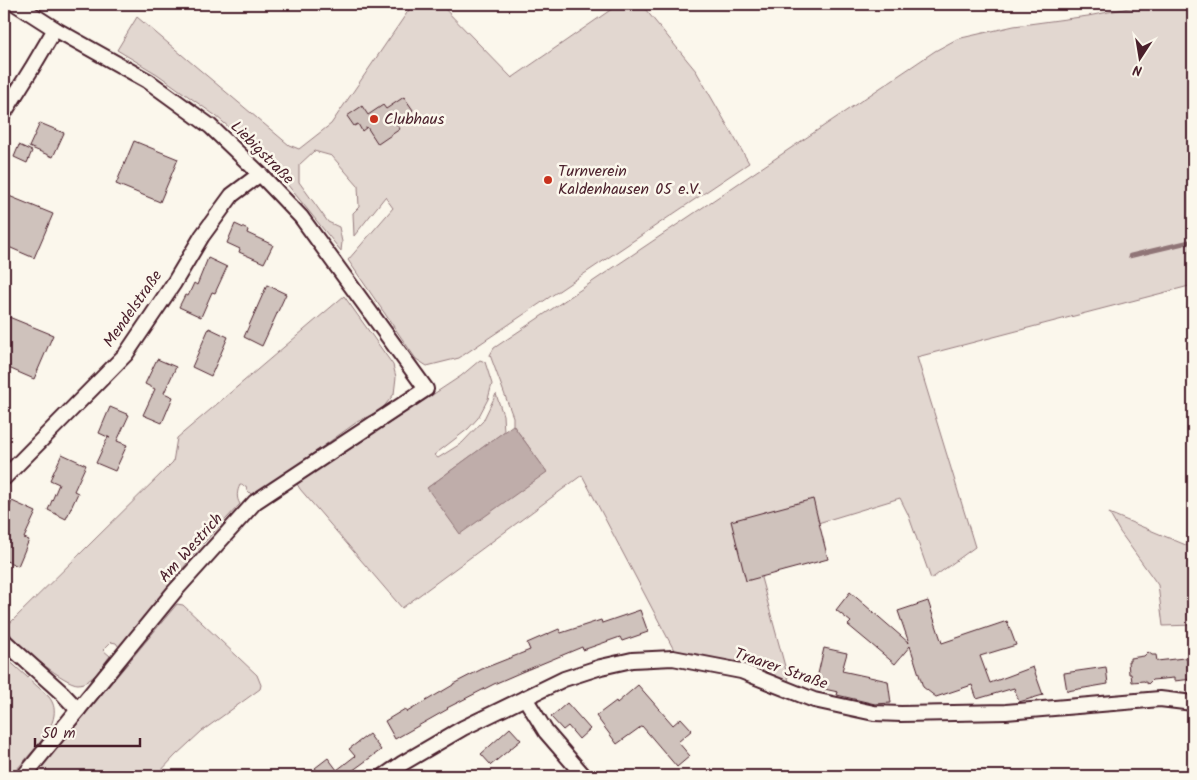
<svg xmlns="http://www.w3.org/2000/svg" width="1197" height="780" font-family="Kalam,sans-serif">
  <style>
    .green { fill: #e2d7d0; stroke: #967b7e }
    .water { fill: #bfadaa; stroke: #907477 }
    .lines { fill: none; stroke-linecap: round; stroke-linejoin: round }
    .stream { stroke: #907477; stroke-width: 4.5 }
    .building { fill: #cfc2bc; stroke: #4a1f2b }
    .minor-casing { stroke: #4a1f2b; stroke-width: 18 }
    .minor { stroke: #fbf7ec; stroke-width: 14 }
    .poi-dot { fill: #c8321e; stroke: #fbf7ec; stroke-width: 2 }
    .labels { text-anchor: middle; dominant-baseline: central; stroke-width: 5; stroke-linejoin: round; paint-order: stroke }
    .poi-label { font-size: 16px; fill: #4a1f2b; stroke: #fbf7ec; text-anchor: start }
    .street-label { font-size: 16px; fill: #4a1f2b; stroke: #fbf7ec }
  </style>
  <rect width="100%" height="100%" fill="#fbf7ec"/>
  <filter id="ink" filterUnits="userSpaceOnUse"><feTurbulence type="fractalNoise" baseFrequency=".02" numOctaves="2"/><feDisplacementMap in="SourceGraphic" scale="10" xChannelSelector="R" yChannelSelector="G"/><feConvolveMatrix kernelMatrix="1 2 1 2 8 2 1 2 1" color-interpolation-filters="sRGB"/></filter>
  <g filter="url(#ink)">
    <g class="green">
      <polygon points="413,4 440,4 512,78 619,4 641,4 696,71 749,163 459,358 427,366 416,359 348,260 393,208 385,197 354,236 353,213 359,207 358,186 332,156 314,151 299,165 299,182 328,222 339,227 342,242 341,251 270,163 216,116 157,74 117,50 137,17 289,145 299,149 331,124"/>
      <polygon points="1149,4 1193,4 1193,285 917,357 975,547 931,579 908,514 900,498 818,523 754,552 790,685 675,652 582,475 402,608 300,489 297,484 461,376 480,360 485,362 492,384 488,399 478,418 468,429 434,455 438,458 462,443 483,421 496,394 503,415 504,432 427,488 547,472 513,425 513,417 490,355 494,348 935,51 957,39 1014,26 1088,16"/>
      <path d="M344 296 393 365 396 377 394 394 382 409 357 422 258 493 252 495 247 490 246 486 240 485C237 491 236 498 240 504L201 546 119 647 116 643 111 642 103 650 110 656C102 666 93 683 78 684 65 684 24 650 15 640 11 636 9 631 7 626L173 462 177 438Z"/>
      <polygon points="1109,513 1193,548 1193,625 1163,626 1158,585 1120,532"/>
      <polygon points="177,604 183,605 257,675 261,685 260,689 202,731 176,755 156,776 34,776"/>
      <path d="M4 656 49 697C53 702 55 708 54 715 52 734 23 761 11 776H4Z"/>
    </g>
    <polygon class="water" points="513,425 547,472 460,534 427,488"/>
    <g class="lines">
      <polyline class="stream" points="1130,256 1193,241"/>
    </g>
    <g class="building">
      <polygon points="404,97 413,110 395,122 400,129 378,144 367,127 362,131 358,124 354,126 347,116 362,106 368,115 383,105 386,109"/>
      <polygon points="40,123 64,133 53,157 29,147"/>
      <polygon points="134,141 178,159 160,202 116,184"/>
      <polygon points="19,145 32,151 27,163 14,157"/>
      <polygon points="9,196 53,214 34,258 4,245 4,209"/>
      <polygon points="235,224 248,230 247,233 273,245 264,263 239,252 240,249 227,243"/>
      <polygon points="208,258 227,267 215,293 212,292 201,317 179,307 185,295 188,296 194,283 197,285"/>
      <polygon points="267,285 286,294 262,346 244,337"/>
      <polygon points="9,317 53,335 34,379 4,366 4,331"/>
      <polygon points="209,328 228,337 211,376 192,367"/>
      <polygon points="157,359 176,367 164,393 173,397 162,423 143,415 155,389 145,384"/>
      <polygon points="110,407 129,415 117,441 127,445 115,471 96,463 108,437 110,438 99,433"/>
      <polygon points="62,454 86,465 74,491 78,493 66,519 48,510 59,484 50,480"/>
      <polygon points="813,499 828,559 746,581 731,521"/>
      <polygon points="12,501 36,512 24,538 29,540 18,566 4,560 4,546 10,532 4,529 4,521"/>
      <polygon points="850,592 909,643 898,611 928,601 942,643 1007,621 1016,645 980,656 990,683 1033,667 1043,695 1019,702 1014,688 977,699 972,685 936,697 923,687 910,646 895,664 848,625 851,622 836,610"/>
      <polygon points="640,610 648,632 622,641 620,637 583,650 582,647 524,671 494,684 447,708 448,709 395,739 385,721 405,709 407,712 453,685 453,684 482,669 530,650 527,643 559,629 561,633 601,620 602,623"/>
      <polygon points="824,648 847,653 842,671 888,681 891,703 875,704 837,695 838,692 815,687"/>
      <polygon points="1148,652 1152,655 1156,655 1157,661 1193,657 1193,679 1174,681 1174,678 1152,680 1148,684 1144,681 1132,682 1131,674 1129,674 1128,661 1130,661 1130,658 1144,656"/>
      <polygon points="1106,667 1108,684 1067,691 1064,673"/>
      <polygon points="638,685 673,725 681,718 692,730 678,742 690,756 677,767 642,726 617,744 596,716 616,701 617,703"/>
      <polygon points="567,703 590,729 579,739 568,726 563,730 551,717"/>
      <polygon points="510,728 521,740 491,765 481,754"/>
      <polygon points="369,734 381,750 345,776 321,776 315,768 328,758 337,770 355,756 349,749"/>
    </g>
    <g class="lines">
      <g class="minor-casing">
        <g id="minor">
          <polyline points="16,4 55,29 148,81 210,126 260,174 301,217 426,389 255,502 174,592 24,776"/>
          <polyline points="4,113 32,68 55,29"/>
          <polyline points="4,478 126,354 174,283 202,236 232,195 260,174"/>
          <polyline points="4,641 62,693 78,710"/>
          <polyline points="525,698 546,732 584,776"/>
          <polyline points="384,776 403,763 463,728 525,698 564,679 601,667 632,660 673,658 741,671 814,700 874,713 901,714 1006,712 1160,699 1193,703"/>
        </g>
      </g>
      <use href="#minor" class="minor"/>
    </g>
  </g>
  <g class="poi-dot">
    <circle cx="374" cy="119" r="5"/>
    <circle cx="548" cy="180" r="5"/>
  </g>
  <g class="labels">
    <g class="poi-label">
      <text x="384" y="119">Clubhaus</text>
      <text x="558" y="171">Turnverein<tspan x="558" dy="18">Kaldenhausen 05 e.V.</tspan></text>
    </g>
    <g class="street-label">
      <text transform="translate(262 153) rotate(45)">Liebigstraße</text>
      <text transform="translate(133 309) rotate(-55)">Mendelstraße</text>
      <text transform="translate(191 548) rotate(-48)">Am Westrich</text>
      <text transform="translate(781 669) rotate(19)">Traarer Straße</text>
    </g>
  </g>
  <rect width="1197" height="780" fill="none" stroke="#fbf7ec" stroke-width="20"/>
  <rect x="10" y="10" width="1177" height="760" fill="none" stroke="#4a1f2b" stroke-width="2" filter="url(#ink)"/>
  <g transform="translate(1140 58) rotate(192)" stroke="#fbf7ec" stroke-width="4" paint-order="stroke">
  <path d="M0-4L9 19L0 12L-9 19Z" fill="#4a1f2b"/>
  <text y="-8" font-size="14" font-weight="bold" text-anchor="middle" fill="#4a1f2b">N</text>
  </g>
  <path d="M35 738v8h105v-8" fill="none" stroke="#4a1f2b" stroke-width="2.5"/>
  <text x="42" y="738" font-size="15" fill="#4a1f2b" stroke="#fbf7ec" stroke-width="4" paint-order="stroke">50 m</text>
</svg>
